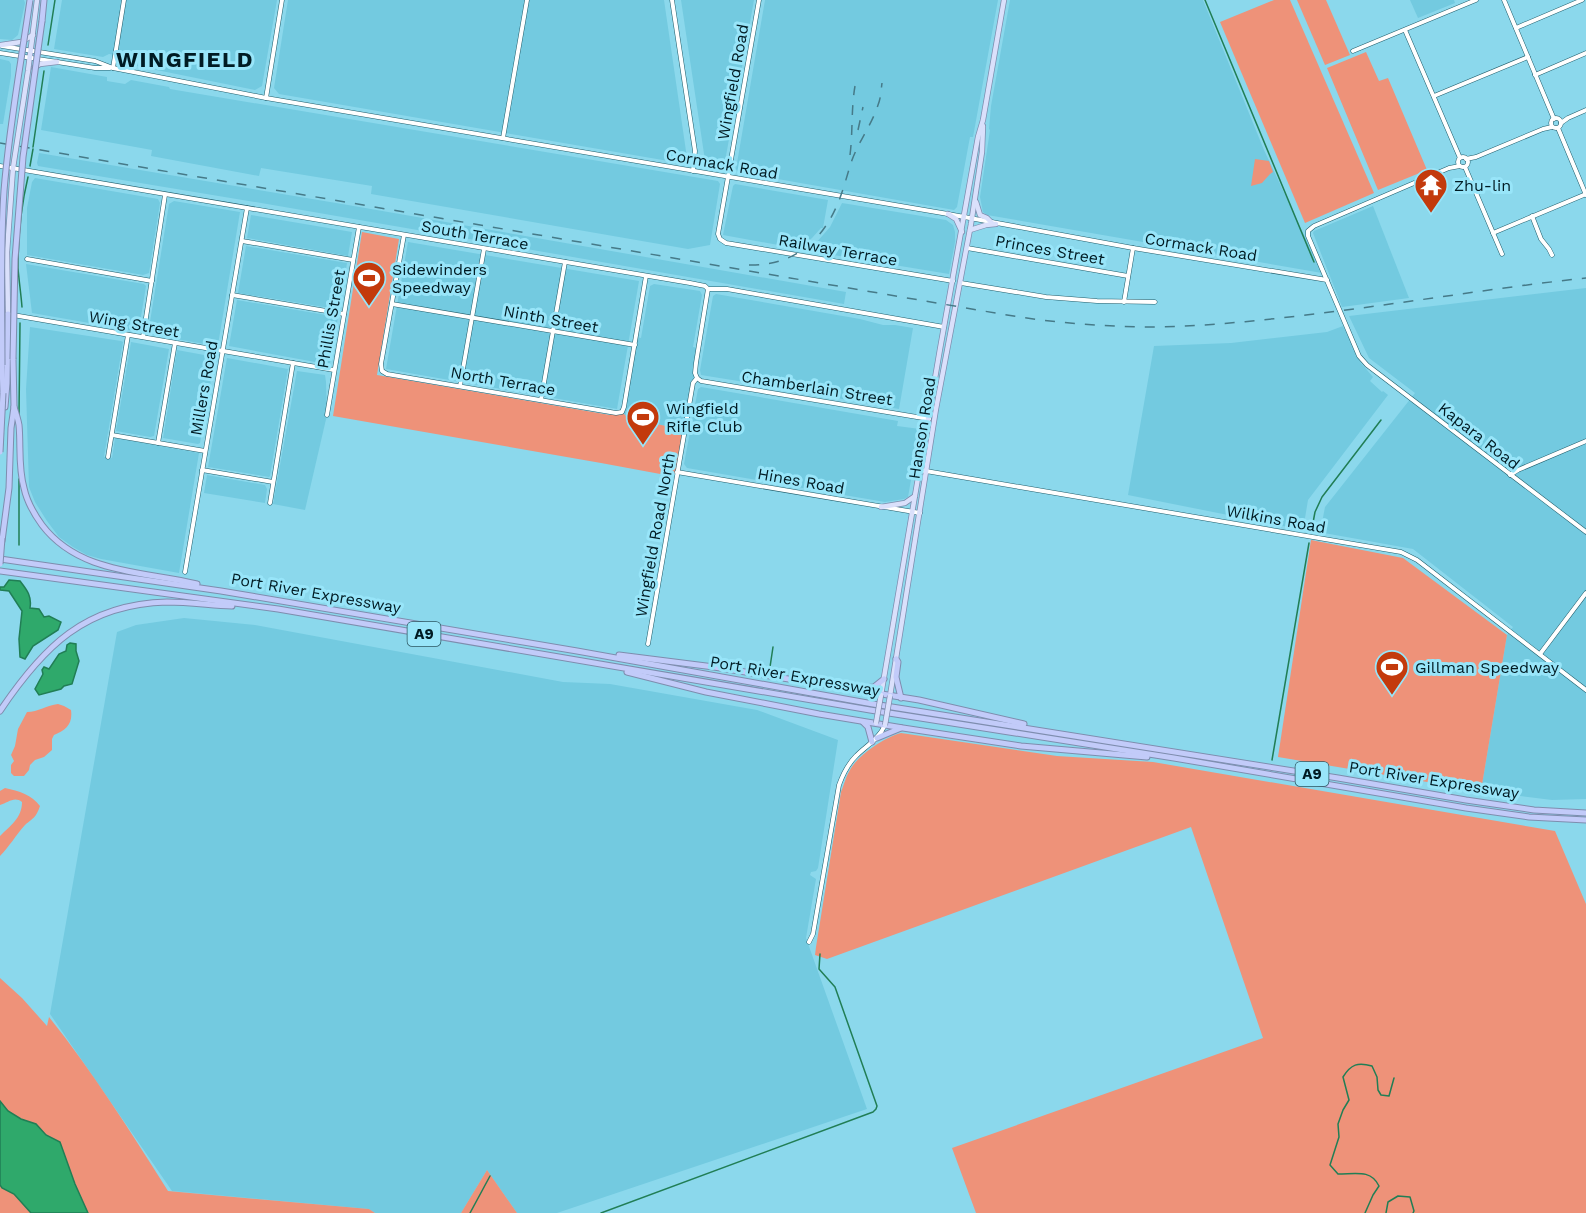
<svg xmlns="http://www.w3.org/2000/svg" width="1586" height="1213" font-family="'Work Sans',sans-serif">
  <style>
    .built { fill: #73cae0 }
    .green { fill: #ee9279 }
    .water { fill: #2fa96b; stroke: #217e55; stroke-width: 1.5 }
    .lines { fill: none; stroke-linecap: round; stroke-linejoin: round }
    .stream { stroke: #217e55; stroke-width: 1.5 }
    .minor-casing { stroke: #215d6b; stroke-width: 5 }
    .major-casing { stroke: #7e8dae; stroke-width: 6 }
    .highway-casing { stroke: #7e8dae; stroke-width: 7 }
    .minor { stroke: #fff; stroke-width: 4 }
    .major { stroke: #dae0fb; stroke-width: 4.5 }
    .highway { stroke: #c2cbf9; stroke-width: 5 }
    .rail { stroke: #467a88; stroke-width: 1.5; stroke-dasharray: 10 10; stroke-linecap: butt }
    .major-bridge-casing { stroke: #7e8dae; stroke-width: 6; stroke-linecap: butt }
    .highway-bridge-casing { stroke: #7e8dae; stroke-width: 7; stroke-linecap: butt }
    .major-bridge { stroke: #dae0fb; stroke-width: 4.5 }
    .highway-bridge { stroke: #c2cbf9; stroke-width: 5 }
    .labels { text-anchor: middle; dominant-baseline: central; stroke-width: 6; stroke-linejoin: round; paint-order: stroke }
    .shield { fill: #98e5f9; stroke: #2e5863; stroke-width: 1.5 }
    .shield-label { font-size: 15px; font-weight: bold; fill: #001b23 }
    .street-label { font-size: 16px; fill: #001b23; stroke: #98e5f9 }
    .poi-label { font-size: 16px; fill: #001b23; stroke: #98e5f9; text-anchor: start }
    .district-label { font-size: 22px; font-weight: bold; letter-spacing: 1.5px; fill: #001b23; stroke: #98e5f9 }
  </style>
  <rect width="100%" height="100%" fill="#8bd8ec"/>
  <g class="built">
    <polygon points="0,0 24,0 25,3 18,35 12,40 0,39"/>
    <polygon points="62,0 277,0 262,86 255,90 127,64 124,62 121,56 109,54 103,57 54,49"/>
    <polygon points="288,0 664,0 687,158 686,164 279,94 274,88"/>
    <polygon points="681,0 754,0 724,167 720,169 706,167"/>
    <polygon points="765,0 998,0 973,137 970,137 957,207 954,210 738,172 736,169"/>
    <polygon points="1010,0 1203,0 1264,150 1322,273 987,215 983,212 980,197 990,130 989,129 991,106"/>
    <polygon points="1410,0 1454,0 1455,3 1418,18"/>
    <polygon points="0,59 9,61 11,64 11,76 3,124 0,124"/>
    <polygon points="51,67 107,77 107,81 125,84 131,80 169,87 170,89 718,181 720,184 710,245 688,249 371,194 372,186 261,168 259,176 151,156 152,150 41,130"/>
    <polygon points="39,153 348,205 846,292 844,304 267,204 38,166 37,163"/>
    <polygon points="35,178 158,199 160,203 149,273 143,275 27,255 27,208 32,182"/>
    <polygon points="735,184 828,200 823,228 821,228 812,238 800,249 723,235 733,186"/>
    <polygon points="174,201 240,212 218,345 216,346 148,334 169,204"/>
    <polygon points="842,203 946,220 953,225 955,232 955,242 949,274 809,251 830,227"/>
    <polygon points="1373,206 1409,298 1342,307 1313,233 1314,231"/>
    <polygon points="251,215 352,232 348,256 247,238"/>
    <polygon points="408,242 639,281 617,409 386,369"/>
    <polygon points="246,246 347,263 340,308 336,309 238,293"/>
    <polygon points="26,264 144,284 146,286 139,329 135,331 32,313"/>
    <polygon points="654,284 700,291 702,295 693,347 699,348 696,363 697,378 693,384 685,430 628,418 622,412 636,337 641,338 650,286"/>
    <polygon points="1586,288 1586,799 1552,800 1481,791 1507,635 1513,627 1413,549 1324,533 1325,529 1321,528 1325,507 1415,393 1369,358 1349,316"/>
    <polygon points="716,294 860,319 883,325 895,325 913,328 899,409 768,386 768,384 764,383 763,385 701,375 700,370 713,296"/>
    <polygon points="237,300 338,317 330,363 326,364 229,346"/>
    <polygon points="1343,326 1361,363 1373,377 1370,381 1382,392 1383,391 1388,395 1308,500 1303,530 1128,495 1154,346 1231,343 1327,332"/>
    <polygon points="30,327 121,341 123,342 104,457 112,458 115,438 199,453 179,573 101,559 87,555 73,547 59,537 47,521 35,502 29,487 26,389"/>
    <polygon points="131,342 169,349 154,436 150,437 116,431"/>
    <polygon points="177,350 215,357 200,443 198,444 163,438"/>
    <polygon points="227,358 288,369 270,476 269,477 208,467"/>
    <polygon points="297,371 325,375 326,382 327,415 305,510 273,504"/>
    <polygon points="701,387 898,421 897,426 920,429 908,497 904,499 885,502 687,468 684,464 698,389"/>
    <polygon points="207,475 265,485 267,489 265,503 204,493"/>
    <polygon points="184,618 255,625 563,682 610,684 757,710 838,740 818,868 816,871 811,872 810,875 816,879 806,938 867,1109 557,1213 517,1213 487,1170 461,1213 375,1213 369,1209 172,1191 50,1014 117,632 136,625"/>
  </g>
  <g class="green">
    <polygon points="1274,0 1290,0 1374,193 1305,223 1220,22"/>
    <polygon points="1297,0 1326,0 1350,55 1325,65"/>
    <polygon points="1366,52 1379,81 1388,78 1427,170 1378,190 1327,68"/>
    <polygon points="1255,159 1269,161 1273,172 1270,174 1262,183 1251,186"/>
    <polygon points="362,232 399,239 377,375 610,415 611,412 622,412 628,418 685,430 677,472 671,476 601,463 333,416"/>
    <polygon points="1311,540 1403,558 1507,635 1481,791 1278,757"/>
    <path d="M58 704 64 706 71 710C73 724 66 730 54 735L52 739V750L44 757 35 760 30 765 29 770 24 776H14L11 773V765L14 761 11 755 15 746 18 729 27 712C38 712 47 705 58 704Z"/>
    <path d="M901 733 1057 756 1153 762 1555 831 1586 904V1213H976L952 1148 1263 1038 1191 827 827 959 815 955 816 947 841 792C844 785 846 776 850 770 858 755 885 737 901 733Z"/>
    <path d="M5 788C19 791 32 795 40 806 36 818 33 818 25 825 16 835 9 847 0 856V836C10 826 22 818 22 802 14 796 8 803 0 805V791Z"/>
    <path d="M0 978 22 998 47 1026 49 1017C93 1072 130 1131 168 1191L369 1209 375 1213H0Z"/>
    <polygon points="487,1170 517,1213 461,1213"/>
  </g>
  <g class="water">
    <path d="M9 580 20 581C27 590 32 596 30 608L39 609 44 617 49 616 61 622 58 630 33 646 25 659 20 657 19 639 22 611 9 591 0 590V587H4Z"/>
    <polygon points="70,643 76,644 76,651 79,661 72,684 64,686 61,689 39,695 35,689 43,674 42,670 44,667 49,669 59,654 66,651 67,645"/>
    <polygon points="0,1101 8,1111 21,1119 36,1124 46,1135 60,1142 75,1184 88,1213 31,1213 14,1194 2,1188 0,1185"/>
  </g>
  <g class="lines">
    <g class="stream">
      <polyline points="1205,0 1314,262"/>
      <polyline points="48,45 55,0"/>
      <polyline points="33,147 44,71"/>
      <polyline points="30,166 33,149"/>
      <path d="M22 307C21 294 19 281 18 268 18 239 21 206 28 177"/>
      <polyline points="19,415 20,323"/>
      <polyline points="1312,528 1315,512 1322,497 1381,420"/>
      <polyline points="19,545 19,479"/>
      <polyline points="770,667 773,647"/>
      <polyline points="1272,760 1309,543"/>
      <polyline points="470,1213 490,1176"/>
      <polyline points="601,1213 873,1112 876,1109 877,1106 835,987 819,969 820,954"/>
      <path d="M1365 1213 1373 1195 1379 1186C1371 1169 1355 1174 1338 1174L1330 1165 1339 1137 1338 1124 1343 1110 1349 1100 1343 1077C1351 1064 1358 1062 1372 1066L1377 1077 1378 1090 1381 1095 1389 1096 1394 1078"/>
      <polyline points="1386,1213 1388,1202 1398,1196 1410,1197 1414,1211 1413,1213"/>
    </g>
    <g class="minor-casing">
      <g id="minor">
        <polyline points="672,0 695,151 693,171"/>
        <polyline points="759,0 718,234 720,239 726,243 953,281"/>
        <polyline points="1504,0 1554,119"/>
        <polyline points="1516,28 1582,0"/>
        <polyline points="1405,30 1460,158"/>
        <polyline points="2,46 95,61 113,68 266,98 948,214 1133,248 1327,280"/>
        <polyline points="1353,51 1476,0"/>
        <polyline points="0,53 95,68 110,68"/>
        <polyline points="113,68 124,0"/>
        <polyline points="1535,75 1586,53"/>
        <polyline points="1434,96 1528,57"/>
        <polyline points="266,98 282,0"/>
        <circle cx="1556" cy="123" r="5"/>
        <polyline points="1561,123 1568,118 1586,110"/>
        <polyline points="1558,128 1586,195"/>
        <polyline points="503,138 527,0"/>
        <circle cx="1463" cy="162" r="5"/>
        <polyline points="1466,159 1476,157 1543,129 1552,127"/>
        <polyline points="0,166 690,283 705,286 708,289 727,289 944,327"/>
        <polyline points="1460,166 1449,168 1314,226 1308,231 1308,236 1359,356 1367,365 1586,532"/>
        <polyline points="1465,167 1502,254"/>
        <polyline points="1532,216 1541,239 1549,249 1552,255"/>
        <polyline points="1493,233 1586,194"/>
        <polyline points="404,235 381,364 382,371 387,374 616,413 622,412 624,407 646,276"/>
        <polyline points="242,241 353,260"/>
        <polyline points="967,248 1128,276"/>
        <polyline points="27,259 152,281"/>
        <polyline points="961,283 1046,297 1097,301 1155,302"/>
        <polyline points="232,295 344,314"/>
        <polyline points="1124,302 1133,248"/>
        <polyline points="392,304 635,345"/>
        <polyline points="13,315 334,370"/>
        <polyline points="143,337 165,195"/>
        <polyline points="697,378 701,381 929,419"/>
        <polyline points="460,386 484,249"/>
        <polyline points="541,400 565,262"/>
        <polyline points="327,415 359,227"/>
        <polyline points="112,435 205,451"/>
        <polyline points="158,443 175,343"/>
        <polyline points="108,457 128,335"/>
        <polyline points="202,470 273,482"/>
        <polyline points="920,470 1401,552 1417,560 1586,690"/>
        <polyline points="677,472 920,513"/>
        <polyline points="1510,475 1518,470 1586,441"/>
        <polyline points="270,503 293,363"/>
        <polyline points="185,572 247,208"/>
        <polyline points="648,644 693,383 697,378 695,373 696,363 708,289"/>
        <polyline points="1540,654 1586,593"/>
        <path d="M809 942 813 934 839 785C843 774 847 765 856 756 866 746 879 739 885 725"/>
      </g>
    </g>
    <g class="major-casing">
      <g id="major">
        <polyline points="1,45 21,42 33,35"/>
        <polyline points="34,68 40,64 57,62"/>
        <polyline points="976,202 980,215 987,218 992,223"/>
        <polyline points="948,214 956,219 962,232"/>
        <polyline points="970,230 986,225 996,224"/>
        <polyline points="8,314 7,252 13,168 28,71 37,0"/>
        <polyline points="881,507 905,503 915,496"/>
        <polyline points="881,695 940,349 978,137 983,120 1004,0"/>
        <polyline points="890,696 936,409 971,224 982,152 983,126"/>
      </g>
    </g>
    <g class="highway-casing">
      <g id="highway">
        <polyline points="42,21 44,0"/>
        <polyline points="2,365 3,393"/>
        <polyline points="5,407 7,383 8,314"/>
        <path d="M14 407C16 413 18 419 19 425 21 446 18 467 24 488 27 502 34 514 42 525 79 574 143 571 197 584"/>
        <polyline points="2,541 9,488 11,428 14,407 13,359"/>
        <polyline points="0,559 221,591 577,651 873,704 1338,778 1466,800 1534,810 1586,813"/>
        <polyline points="0,571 278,609 870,710 1174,758 1466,808 1529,817 1586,820"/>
        <polyline points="619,655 714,667 919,700 1024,724"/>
        <polyline points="896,659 898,662 896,677 901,698"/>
        <polyline points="627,672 706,692 819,714 903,728 1021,746 1147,757"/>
        <polyline points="856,688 874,687 884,679"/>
        <path d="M0 711C43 647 85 604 167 602 189 602 210 605 232 606"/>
        <polyline points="863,722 868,727 872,742"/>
        <polyline points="877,738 901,728"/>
      </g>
    </g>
    <use href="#minor" class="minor"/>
    <use href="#major" class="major"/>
    <use href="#highway" class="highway"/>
    <g class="rail">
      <polyline points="858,130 863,107"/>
      <path d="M0 143 1007 315C1056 323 1106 327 1156 327 1207 326 1256 321 1306 315 1400 304 1492 288 1586 278"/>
      <path d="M850 155C853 132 851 109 855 86"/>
      <path d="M749 265C796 266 826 238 841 195 845 184 848 172 852 160 859 141 872 124 878 105 881 98 881 90 882 83"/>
    </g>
    <g class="major-bridge-casing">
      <g id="major-bridge">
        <polyline points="876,723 881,695"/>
        <polyline points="885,725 890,696"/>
      </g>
    </g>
    <g class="highway-bridge-casing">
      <g id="highway-bridge">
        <polyline points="13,359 15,259 23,157 42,21"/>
        <path d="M2 365C2 307 0 249 4 191 9 127 21 63 30 0"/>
        <polyline points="0,452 3,393"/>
        <polyline points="0,564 2,538"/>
      </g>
    </g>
    <use href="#major-bridge" class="major-bridge"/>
    <use href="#highway-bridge" class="highway-bridge"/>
  </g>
  <defs>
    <g id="temple-pin" transform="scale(1.725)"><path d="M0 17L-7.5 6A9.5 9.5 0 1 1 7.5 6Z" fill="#c33a0c" stroke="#98e5f9"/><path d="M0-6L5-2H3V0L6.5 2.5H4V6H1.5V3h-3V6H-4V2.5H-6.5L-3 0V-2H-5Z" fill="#fff"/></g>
    <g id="stadium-pin" transform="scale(1.725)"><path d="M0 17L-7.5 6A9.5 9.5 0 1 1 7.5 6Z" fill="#c33a0c" stroke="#98e5f9"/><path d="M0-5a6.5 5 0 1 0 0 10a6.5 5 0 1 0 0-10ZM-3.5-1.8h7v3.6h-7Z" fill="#fff"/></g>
  </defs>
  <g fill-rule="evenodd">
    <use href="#temple-pin" x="1431" y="185"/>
    <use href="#stadium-pin" x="369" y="278"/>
    <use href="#stadium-pin" x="643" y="417"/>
    <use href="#stadium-pin" x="1392" y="667"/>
  </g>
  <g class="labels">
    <g class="shield">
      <rect x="407.5" y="622" width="33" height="24" rx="4.5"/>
      <rect x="1295.5" y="762" width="33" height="24" rx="4.5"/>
    </g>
    <g class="shield-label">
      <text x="424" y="634">A9</text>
      <text x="1312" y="774">A9</text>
    </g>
    <g class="street-label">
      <text transform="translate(733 82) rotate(-80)">Wingfield Road</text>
      <text transform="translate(722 164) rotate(10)">Cormack Road</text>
      <text transform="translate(475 235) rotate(10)">South Terrace</text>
      <text transform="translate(1201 247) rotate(9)">Cormack Road</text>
      <text transform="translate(838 250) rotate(10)">Railway Terrace</text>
      <text transform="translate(1050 250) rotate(10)">Princes Street</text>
      <text transform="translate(331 319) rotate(-80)">Phillis Street</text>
      <text transform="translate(551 319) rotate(10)">Ninth Street</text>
      <text transform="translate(134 324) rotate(10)">Wing Street</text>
      <text transform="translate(503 381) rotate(10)">North Terrace</text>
      <text transform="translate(204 388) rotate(-80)">Millers Road</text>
      <text transform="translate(817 388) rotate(9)">Chamberlain Street</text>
      <text transform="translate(922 428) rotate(-81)">Hanson Road</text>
      <text transform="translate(1479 436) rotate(38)">Kapara Road</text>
      <text transform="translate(801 481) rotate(10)">Hines Road</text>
      <text transform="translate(1276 519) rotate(10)">Wilkins Road</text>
      <text transform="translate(655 535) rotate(-80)">Wingfield Road North</text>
      <text transform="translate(316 593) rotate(10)">Port River Expressway</text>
      <text transform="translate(795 676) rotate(10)">Port River Expressway</text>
      <text transform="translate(1434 780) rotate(9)">Port River Expressway</text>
    </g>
    <g class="poi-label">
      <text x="1454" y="185">Zhu-lin</text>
      <text x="392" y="269">Sidewinders<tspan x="392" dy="18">Speedway</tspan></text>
      <text x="666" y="408">Wingfield<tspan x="666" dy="18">Rifle Club</tspan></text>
      <text x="1415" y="667">Gillman Speedway</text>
    </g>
    <g class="district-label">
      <text x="185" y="59">WINGFIELD</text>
    </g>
  </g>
</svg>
